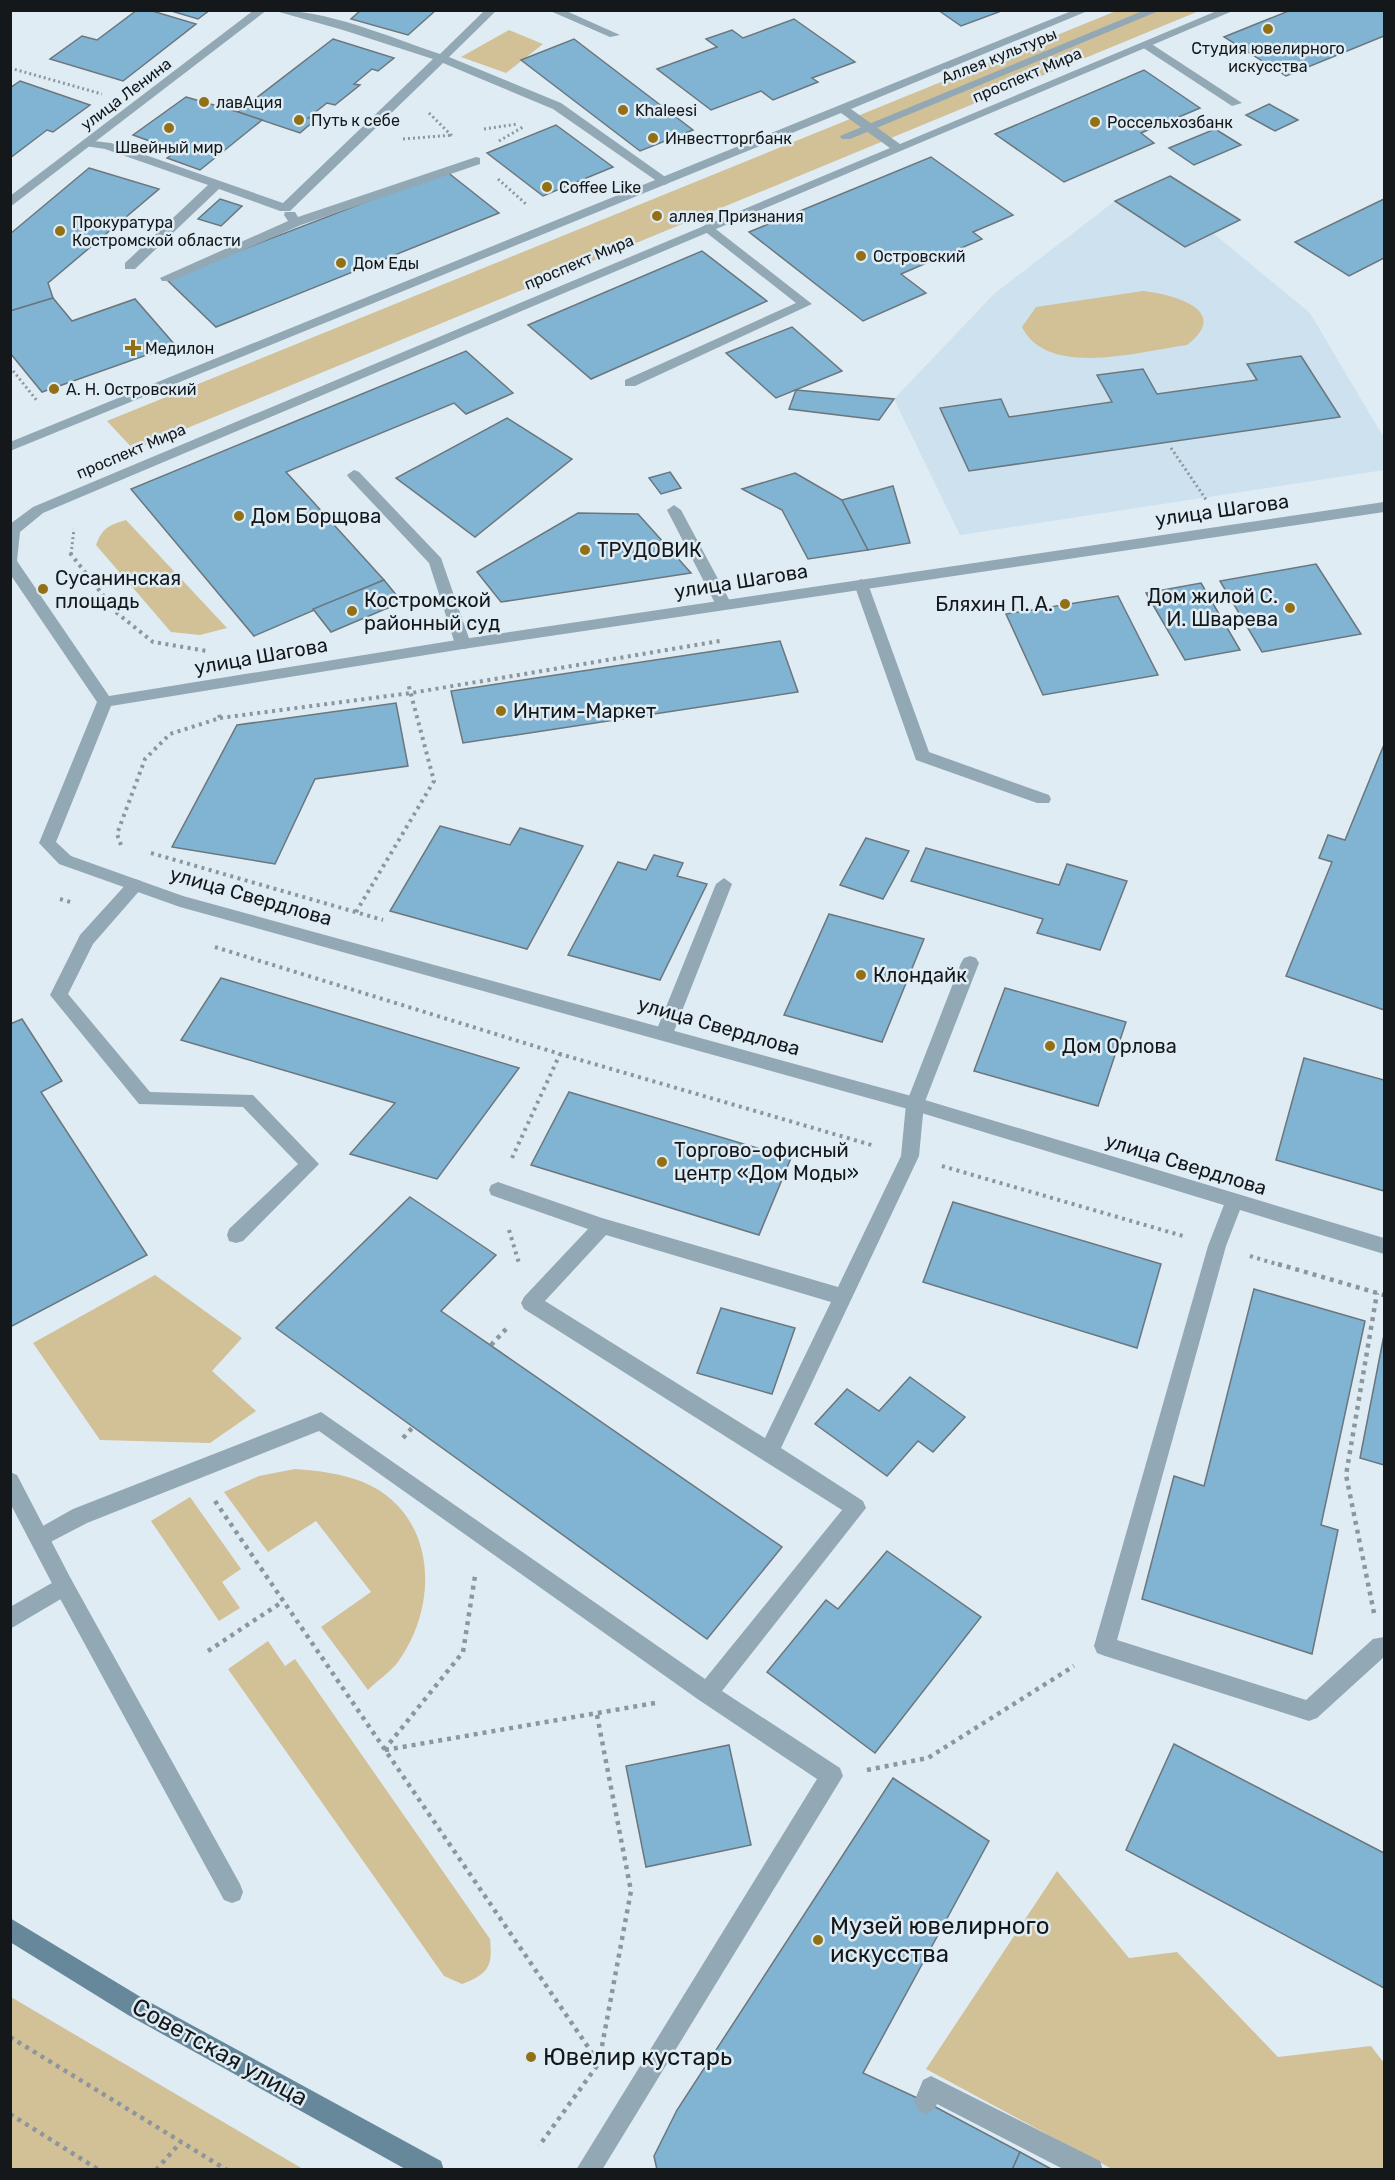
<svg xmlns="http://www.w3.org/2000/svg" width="1395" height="2180" font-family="Rubik,sans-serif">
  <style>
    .built { fill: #cde1ee }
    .green { fill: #d2c097 }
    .building { fill: #80b4d2; stroke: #6b767d; stroke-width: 1.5 }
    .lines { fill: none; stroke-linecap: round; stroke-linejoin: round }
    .path-far2 { stroke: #8c969c; stroke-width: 3; stroke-dasharray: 2 3; stroke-linecap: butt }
    .path-far1 { stroke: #8c969c; stroke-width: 4; stroke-dasharray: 3 4.5; stroke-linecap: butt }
    .path { stroke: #8c969c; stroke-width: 4.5; stroke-dasharray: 4 5; stroke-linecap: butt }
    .service { fill: #92a8b5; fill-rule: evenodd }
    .pedestrian { fill: #92a8b5; fill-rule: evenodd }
    .minor { fill: #92a8b5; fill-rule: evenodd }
    .tertiary { fill: #92a8b5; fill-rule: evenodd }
    .secondary { fill: #67889b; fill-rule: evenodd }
    .poi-dot { fill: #927016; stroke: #dfecf4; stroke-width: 2 }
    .labels { text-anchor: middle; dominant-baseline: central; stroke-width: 5; stroke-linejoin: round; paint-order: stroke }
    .far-poi-label { font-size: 16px; fill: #14181b; stroke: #dfecf4; text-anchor: start }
    .far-street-label { font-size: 16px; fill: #14181b; stroke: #dfecf4 }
    .street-label { font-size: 20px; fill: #14181b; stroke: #dfecf4 }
    .poi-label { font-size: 20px; fill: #14181b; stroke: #dfecf4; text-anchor: start }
    .near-poi-label { font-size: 24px; fill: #14181b; stroke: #dfecf4; text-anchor: start }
    .near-street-label { font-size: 24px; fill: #14181b; stroke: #dfecf4 }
  </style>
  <rect width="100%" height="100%" fill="#dfecf4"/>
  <polygon class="built" points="1115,201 1185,247 1213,233 1310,313 1384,438 1384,470 960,535 894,399 995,293"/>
  <g class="green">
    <polygon points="1116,11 1199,11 134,450 107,421"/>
    <polygon points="509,30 543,44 506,73 461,57"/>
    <path d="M1143 291C1172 294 1233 310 1187 345 1140 351 1048 379 1022 327L1036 307Z"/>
    <path d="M126 520 227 628 200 635 171 632 96 545C102 528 109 525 126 520Z"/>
    <polygon points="155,1275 242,1338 212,1371 256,1411 210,1443 100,1440 33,1343"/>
    <path d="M295 1469C319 1471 340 1473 363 1482 437 1513 440 1604 398 1662 390 1672 377 1681 368 1690L321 1627 371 1592 316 1521 268 1552 224 1492 259 1476Z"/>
    <polygon points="190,1497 241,1569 222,1582 240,1608 219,1621 151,1521"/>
    <path d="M268 1641 285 1666 295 1659 490 1939C493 1967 488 1974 462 1984L444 1976 228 1669Z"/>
    <polygon points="1057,1871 1129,1958 1177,1952 1278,2057 1371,2046 1384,2063 1384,2169 1112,2169 926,2069"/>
    <polygon points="10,1997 11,1997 303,2169 11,2169"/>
  </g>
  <g class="building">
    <polygon points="137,10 149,10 196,24 123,81 50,59 82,36 97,40"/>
    <polygon points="168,10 210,10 198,19"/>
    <polygon points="361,10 436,10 408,35 351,19"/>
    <polygon points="938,10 1004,10 961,26"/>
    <polygon points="1291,10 1384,10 1384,36 1286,76 1224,37"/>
    <polygon points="794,19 855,62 812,78 818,82 773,100 761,91 711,110 657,69 717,47 706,39 732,30 743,38"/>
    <polygon points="333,39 394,58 378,71 372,69 354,84 360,85 335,105 327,103 308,118 315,120 300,133 238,112"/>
    <polygon points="574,39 693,130 640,151 521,60"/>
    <polygon points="1144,70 1200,108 1141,133 1154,143 1064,182 995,134"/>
    <polygon points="20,81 90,105 53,132 47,130 10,158 10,88"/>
    <polygon points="186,97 238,112 262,120 200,170 167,158 177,151 133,135"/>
    <polygon points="1269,104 1298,120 1275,131 1246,115"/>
    <polygon points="556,125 613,167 543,196 487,153"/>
    <polygon points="1215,129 1241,145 1194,165 1169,148"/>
    <polygon points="931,157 1013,215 973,232 982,239 901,274 926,293 863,321 749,232"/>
    <polygon points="89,168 159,189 48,283 53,298 10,311 10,234"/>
    <polygon points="446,171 499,213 216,327 166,279"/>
    <polygon points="1170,176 1240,220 1185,247 1115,201"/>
    <polygon points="220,199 242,206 221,226 198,219"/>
    <polygon points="1384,199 1384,258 1349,276 1295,242"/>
    <polygon points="702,251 767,301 591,379 528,325"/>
    <polygon points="53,298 72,321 135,299 175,345 42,392 10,353 10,311"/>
    <polygon points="792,327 842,371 776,398 726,353"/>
    <polygon points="466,351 513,393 466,414 454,403 286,472 384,580 254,636 131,489"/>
    <polygon points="1301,356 1340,417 969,471 940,408 1001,399 1009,417 1112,402 1097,375 1143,369 1157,394 1257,380 1247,364"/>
    <polygon points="796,390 894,399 879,420 789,409"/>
    <polygon points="507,418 572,459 475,537 396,478"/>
    <polygon points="670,472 681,488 661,494 649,478"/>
    <polygon points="795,473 842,500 868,550 808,559 782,510 742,489"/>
    <polygon points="893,486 910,543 868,550 842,500"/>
    <polygon points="578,513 638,514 691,573 501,602 477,572"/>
    <polygon points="1316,564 1361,634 1262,652 1220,581"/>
    <polygon points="384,580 402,602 331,632 313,609"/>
    <polygon points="1201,583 1240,650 1185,660 1146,593"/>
    <polygon points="1118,596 1158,675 1043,695 1006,614"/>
    <polygon points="780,641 798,692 463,743 451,691"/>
    <polygon points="396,703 408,766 315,779 275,864 172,847 237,725"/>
    <polygon points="1383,747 1384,748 1384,1010 1286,976 1332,862 1319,858 1328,835 1345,840"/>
    <polygon points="440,826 510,845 520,828 583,846 527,949 390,911"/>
    <polygon points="866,838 909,851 883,899 840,885"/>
    <polygon points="926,848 1059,885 1067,864 1127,881 1100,950 1037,933 1043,919 911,881"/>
    <polygon points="654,855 683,863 677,876 707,884 660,980 568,955 618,862 646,870"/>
    <polygon points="829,914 924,939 882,1042 784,1015"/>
    <polygon points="221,978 519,1068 437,1179 350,1154 395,1103 181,1040"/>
    <polygon points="1005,988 1126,1022 1098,1106 974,1071"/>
    <polygon points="22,1019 62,1081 41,1092 147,1255 10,1327 10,1024"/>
    <polygon points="1304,1058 1384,1080 1384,1191 1276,1160"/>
    <polygon points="569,1092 791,1158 759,1235 531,1165"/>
    <polygon points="410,1197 496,1255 441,1311 782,1547 707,1639 276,1328"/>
    <polygon points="953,1202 1161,1264 1137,1348 923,1282"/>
    <polygon points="1254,1289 1365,1321 1321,1525 1338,1530 1312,1654 1142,1599 1174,1476 1204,1486"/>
    <polygon points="721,1308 795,1328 772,1394 697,1373"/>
    <polygon points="1384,1335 1384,1465 1360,1458"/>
    <polygon points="910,1377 965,1417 933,1452 918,1441 887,1476 815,1424 847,1389 879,1411"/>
    <polygon points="887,1551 981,1617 875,1753 767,1672 826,1600 838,1609"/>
    <polygon points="1174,1744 1384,1853 1384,1988 1126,1850"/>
    <polygon points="729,1745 751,1845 646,1867 626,1766"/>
    <polygon points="893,1778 989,1841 863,2073 926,2102 1020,2152 1012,2170 657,2170 654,2156 677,2110"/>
    <polygon points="1020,2152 1053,2170 1012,2170"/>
  </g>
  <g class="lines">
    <g class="path-far2">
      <polyline points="10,68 102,94"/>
      <polyline points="429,113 453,137"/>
      <polyline points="484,129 518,124"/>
      <polyline points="403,139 453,135"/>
      <polyline points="499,141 523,127"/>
      <polyline points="498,179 526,204"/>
      <polyline points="10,367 38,402"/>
      <polyline points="1171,448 1207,501"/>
      <polyline points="71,554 74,529"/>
    </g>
    <g class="path-far1">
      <polyline points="70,553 117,613 153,642 207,651"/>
      <polyline points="220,718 411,693 720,641"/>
      <polyline points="121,845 117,834 145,759 170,734 220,718 219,714"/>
      <polyline points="151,853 383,920"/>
      <polyline points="60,899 74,903"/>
      <polyline points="356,912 434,781 408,683"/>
      <polyline points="215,947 560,1054 875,1146"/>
      <polyline points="512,1158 560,1054"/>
      <polyline points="942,1166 1183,1236"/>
      <polyline points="509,1230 519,1263"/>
      <polyline points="1250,1256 1283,1266"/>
    </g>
    <g class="path">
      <polyline points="1278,1264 1384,1295"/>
      <polyline points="491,1345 507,1328"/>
      <polyline points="403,1438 413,1427"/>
      <polyline points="215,1501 599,2063 539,2146"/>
      <polyline points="1374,1613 1346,1475 1377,1293"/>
      <polyline points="208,1651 282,1602"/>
      <polyline points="597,1715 631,1891 599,2062"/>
      <polyline points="384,1750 463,1652 475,1576"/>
      <polyline points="385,1750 655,1703"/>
      <polyline points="867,1770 928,1758 1074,1666"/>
      <polyline points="10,2037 227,2170"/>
      <polyline points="10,2114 99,2170"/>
      <polyline points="156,2170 181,2142"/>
    </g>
    <g class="service">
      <path d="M272 10C329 10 386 36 440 54L485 10H497L449 57 561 103 671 181 665 185 661 184 553 109 443 63 290 211H280L219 189 135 269H125V263L208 185 105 149 85 146V140L111 143 283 203 433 59 343 30Z"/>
      <polygon points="548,10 564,10 620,35 610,37"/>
      <polygon points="1146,41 1150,43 1242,103 1232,106 1142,47 1140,45"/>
      <polygon points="476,157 480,158 480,164 301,225 172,281 162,281 160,278 288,221 284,215 285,212 295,212 298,217"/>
      <polygon points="708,223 812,304 635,386 625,386 625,380 796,303 703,230 702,227"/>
      <polygon points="354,470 359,472 441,558 471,644 468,648 463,649 455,644 429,563 349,478 347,475"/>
      <polygon points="674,505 681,510 732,605 729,609 719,609 716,605 667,510"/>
      <polygon points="861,579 868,584 929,752 1049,795 1051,799 1049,803 1037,803 916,760 854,584"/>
      <polygon points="724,878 732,884 673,1034 670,1039 658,1039 655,1034 716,884"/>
      <polygon points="135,879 141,881 143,885 141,889 93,944 68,994 150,1092 253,1095 319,1164 243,1241 236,1243 229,1241 227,1235 229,1229 298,1164 243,1107 139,1104 50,995 80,935 129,881"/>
      <path d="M970 956 976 958 979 963 924 1104 919 1156 781 1448 863 1501 866 1508 722 1691 840 1768 843 1776 602 2170H576L817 1779 699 1700 319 1431 87 1523 41 1547 34 1545 31 1538 34 1531 73 1509 321 1412 705 1679 842 1510 524 1309 521 1303 524 1297 588 1229 491 1195 489 1190 491 1185 498 1182 602 1218 838 1287 901 1156 906 1104 961 963 964 958ZM606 1235 831 1302 765 1438 545 1301Z"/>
      <polygon points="1234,1194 1241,1197 1243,1202 1226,1246 1117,1640 1306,1700 1373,1639 1384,1637 1384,1657 1317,1718 1309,1721 1105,1656 1097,1653 1094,1646 1208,1246 1227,1197"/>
      <polygon points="64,1576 71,1579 74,1586 71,1593 10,1629 10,1607"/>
      <polygon points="931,2076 1100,2161 1103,2170 1065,2170 937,2104 934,2110 926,2114 918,2110 914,2102 923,2080"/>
    </g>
    <polygon class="pedestrian" points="1145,10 1161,10 850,139 842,139 840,136"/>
    <polygon class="minor" points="10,1472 17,1475 71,1579 240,1884 243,1892 240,1900 232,1903 224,1900 57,1593 10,1503"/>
    <g class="tertiary">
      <polygon points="254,10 267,10 10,207 10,196"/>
      <polygon points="1074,10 1090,10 851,109 900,144 1219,10 1235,10 43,513 20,532 17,561 109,696 463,639 1384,502 1384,512 463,649 111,706 56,842 71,856 183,896 915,1097 1384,1238 1384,1254 915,1111 180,907 59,864 39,843 97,702 10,574 10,524 33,507 890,148 841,113 10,451 10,442"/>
    </g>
    <polygon class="secondary" points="10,1918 144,1999 441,2161 444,2170 407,2170 128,2015 10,1942"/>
  </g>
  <g class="poi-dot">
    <circle cx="1268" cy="29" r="6"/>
    <circle cx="204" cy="102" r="6"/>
    <circle cx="623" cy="110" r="6"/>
    <circle cx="299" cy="120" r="6"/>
    <circle cx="1095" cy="122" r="6"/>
    <circle cx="169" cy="128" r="6"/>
    <circle cx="653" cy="138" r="6"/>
    <circle cx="547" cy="187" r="6"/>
    <circle cx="657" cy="216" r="6"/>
    <circle cx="60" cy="231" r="6"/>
    <circle cx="861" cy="256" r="6"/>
    <circle cx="341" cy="263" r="6"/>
    <path d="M130 339h6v6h6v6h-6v6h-6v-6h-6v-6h6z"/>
    <circle cx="54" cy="389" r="6"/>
    <circle cx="239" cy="516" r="6"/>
    <circle cx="585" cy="550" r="6"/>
    <circle cx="43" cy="589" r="6"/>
    <circle cx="1065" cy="604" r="6"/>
    <circle cx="1290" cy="608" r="6"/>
    <circle cx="352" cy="611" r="6"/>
    <circle cx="501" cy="711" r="6"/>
    <circle cx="861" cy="975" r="6"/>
    <circle cx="1050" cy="1046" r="6"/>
    <circle cx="662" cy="1162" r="6"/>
    <circle cx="818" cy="1940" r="6"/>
    <circle cx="531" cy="2057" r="6"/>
  </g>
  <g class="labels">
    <g class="far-poi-label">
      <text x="1268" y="48" text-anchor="middle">Студия ювелирного<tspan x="1268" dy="18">искусства</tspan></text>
      <text x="216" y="102">лавАция</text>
      <text x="635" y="110">Khaleesi</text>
      <text x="311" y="120">Путь к себе</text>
      <text x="1107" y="122">Россельхозбанк</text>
      <text x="665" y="138">Инвестторгбанк</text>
      <text x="169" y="147" text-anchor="middle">Швейный мир</text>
      <text x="559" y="187">Coffee Like</text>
      <text x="669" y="216">аллея Признания</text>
      <text x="72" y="222">Прокуратура<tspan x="72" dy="18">Костромской области</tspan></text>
      <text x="873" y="256">Островский</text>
      <text x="353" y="263">Дом Еды</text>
      <text x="145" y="348">Медилон</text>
      <text x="66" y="389">А. Н. Островский</text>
    </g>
    <g class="far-street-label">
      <text transform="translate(999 56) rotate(-22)">Аллея культуры</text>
      <text transform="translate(1027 75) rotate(-23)">проспект Мира</text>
      <text transform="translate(126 94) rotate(-37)">улица Ленина</text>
      <text transform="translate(579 262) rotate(-23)">проспект Мира</text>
      <text transform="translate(131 451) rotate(-23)">проспект Мира</text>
    </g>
    <g class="street-label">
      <text transform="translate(1222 510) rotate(-8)">улица Шагова</text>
      <text transform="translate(741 581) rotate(-9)">улица Шагова</text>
      <text transform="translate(261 656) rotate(-10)">улица Шагова</text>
      <text transform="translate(251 896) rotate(16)">улица Свердлова</text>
      <text transform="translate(719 1026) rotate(16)">улица Свердлова</text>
      <text transform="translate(1186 1164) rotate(17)">улица Свердлова</text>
    </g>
    <g class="poi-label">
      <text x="251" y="516">Дом Борщова</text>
      <text x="597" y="550">ТРУДОВИК</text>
      <text x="55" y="578">Сусанинская<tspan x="55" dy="23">площадь</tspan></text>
      <text x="1278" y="596" text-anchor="end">Дом жилой С.<tspan x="1278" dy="23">И. Шварева</tspan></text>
      <text x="364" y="600">Костромской<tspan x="364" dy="23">районный суд</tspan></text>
      <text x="1053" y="604" text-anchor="end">Бляхин П. А.</text>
      <text x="513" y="711">Интим-Маркет</text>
      <text x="873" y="975">Клондайк</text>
      <text x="1062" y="1046">Дом Орлова</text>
      <text x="674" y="1150">Торгово-офисный<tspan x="674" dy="23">центр «Дом Моды»</tspan></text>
    </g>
    <g class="near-poi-label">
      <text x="830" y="1926">Музей ювелирного<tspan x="830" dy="28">искусства</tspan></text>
      <text x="543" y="2057">Ювелир кустарь</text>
    </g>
    <g class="near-street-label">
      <text transform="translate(220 2052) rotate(29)">Советская улица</text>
    </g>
  </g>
  <rect width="1395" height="2180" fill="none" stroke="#14181b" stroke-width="24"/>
</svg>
